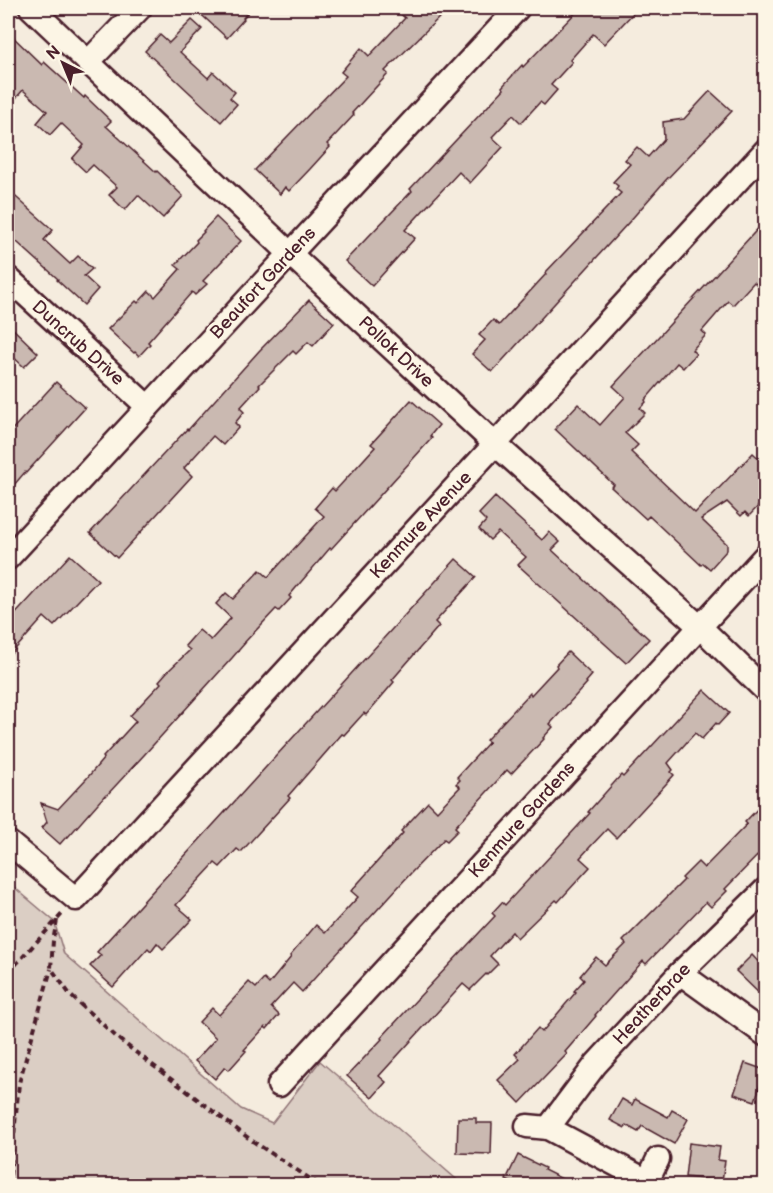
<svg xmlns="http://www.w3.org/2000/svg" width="773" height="1193" font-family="'Balsamiq Sans',sans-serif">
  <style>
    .green { fill: #dbcec4; stroke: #927678; stroke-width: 1.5 }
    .building { fill: #cab9b1; stroke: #4a1f2b; stroke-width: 1.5 }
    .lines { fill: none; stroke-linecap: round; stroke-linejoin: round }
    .street-casing { stroke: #4a1f2b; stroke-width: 27 }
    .path { stroke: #4a1f2b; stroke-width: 4; stroke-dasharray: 6 4.5; stroke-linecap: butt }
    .street { stroke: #fcf5e5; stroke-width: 22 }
    .labels { text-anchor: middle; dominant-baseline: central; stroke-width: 6; stroke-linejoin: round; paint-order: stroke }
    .street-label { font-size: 18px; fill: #4a1f2b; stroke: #fcf5e5 }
  </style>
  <rect width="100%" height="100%" fill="#f5ecde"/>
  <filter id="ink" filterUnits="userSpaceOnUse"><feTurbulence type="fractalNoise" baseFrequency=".0167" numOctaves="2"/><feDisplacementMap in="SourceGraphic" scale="12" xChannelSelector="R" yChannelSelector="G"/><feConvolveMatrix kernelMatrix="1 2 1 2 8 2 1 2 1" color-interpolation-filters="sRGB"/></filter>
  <g filter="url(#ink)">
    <polygon class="green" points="8,882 54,921 64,954 241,1109 272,1123 320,1061 463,1185 8,1185"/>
    <g class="building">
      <polygon points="194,8 252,8 243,18 244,19 227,38"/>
      <polygon points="394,8 449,8 385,71 388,74 352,113 354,115 327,144 330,147 310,169 289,191 285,187 280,194 255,170 346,76 341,72 361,48 369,56 405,18"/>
      <polygon points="580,8 638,8 604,44 593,34 570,60 572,62 551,85 557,90 544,105 540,102 521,123 513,115 492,137 503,147 470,183 459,172 405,230 415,238 372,286 345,261 412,191 410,189 504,89 502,87 522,65 523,67"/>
      <polygon points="192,20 202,29 180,52 208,78 213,72 235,92 230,98 237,104 221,122 145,51 160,35 169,43"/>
      <polygon points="8,32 42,65 44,62 84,98 85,96 111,121 106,126 156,172 157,171 183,196 163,218 138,195 125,210 109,195 117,187 93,165 86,172 72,159 84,145 61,123 50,135 37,123 47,111 23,90 8,107"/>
      <polygon points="710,91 732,111 665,181 629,222 492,372 472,354 485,340 479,335 493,320 499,325 546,274 545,273 621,193 616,189 618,186 613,182 630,164 625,160 637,147 648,157 664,139 663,122 684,119"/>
      <polygon points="8,190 53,230 44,240 70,264 78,256 92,269 84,276 98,289 84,305 57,280 58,279 8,234"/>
      <polygon points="216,217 241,241 203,281 207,284 195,295 192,292 148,342 150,344 139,356 135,352 134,353 108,329 136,301 138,303 149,291 155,297 180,269 175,265 197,242 196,240 204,232 203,231"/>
      <polygon points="765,221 765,278 758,286 754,282 733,305 728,301 702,331 706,335 692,350 696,354 683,368 677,363 645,400 646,402 640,408 645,413 625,433 638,445 631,452 695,513 753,453 765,464 765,499 749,516 745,512 741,516 727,502 701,519 727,544 727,550 710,569 703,563 701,565 649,516 646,519 611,487 614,485 555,429 578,404 600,425 625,397 613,386"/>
      <polygon points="309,300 334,323 313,346 308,342 296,354 293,351 259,385 260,386 240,408 244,412 235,423 239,427 223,445 213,436 184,468 192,476 117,558 90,533 187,429 188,430 259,351"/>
      <polygon points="8,324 38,353 24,367 8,352"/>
      <polygon points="56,382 85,408 26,473 25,472 8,492 8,434"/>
      <polygon points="411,400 439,425 430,436 432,438 331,549 330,548 289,596 291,598 279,611 276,609 244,643 245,643 232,658 144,755 106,796 105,795 68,837 67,836 60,844 42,828 47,822 41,803 58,809 87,778 104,758 103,757 136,721 130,716 161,683 159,681 166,673 190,650 185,646 199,630 211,640 231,618 216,604 226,593 233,599 260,570 268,577 324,516 315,508 332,488 335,491 375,447 371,444"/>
      <polygon points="495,497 542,540 549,532 560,542 552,550 649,639 626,663 518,565 526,557 509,542 498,532 490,540 479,529 486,521 479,514"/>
      <polygon points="70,555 98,580 54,626 44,617 8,657 8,622"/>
      <polygon points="456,559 476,577 435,622 439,626 392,680 394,682 366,715 364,713 344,735 342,734 288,796 290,798 241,852 237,849 220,867 215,863 176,905 192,919 176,936 163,949 157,943 151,951 148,948 113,987 90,966 101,955 97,952"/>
      <polygon points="568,652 592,675 586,682 587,683 550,724 553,727 543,738 544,739 511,774 507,770 455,827 458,830 447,841 444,839 411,873 302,992 293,983 271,1007 279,1015 267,1029 265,1027 244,1050 246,1051 229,1070 225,1067 215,1079 195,1061 216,1038 199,1022 212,1008 219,1015 249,982 256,988 264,979 269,984 291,957 290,956 316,925 325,933 358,897 351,891 403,833 401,831 428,802 437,811 460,787 456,784 460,780 457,777 489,742 486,740 530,693 531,695 557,667 556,665"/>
      <polygon points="704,690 729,713 718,725 716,723 702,739 695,733 668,763 673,770 671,772 674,775 666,784 616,838 607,829 590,847 580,858 590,867 558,902 556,900 517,938 512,932 490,956 498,964 487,975 486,974 470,990 463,984 379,1076 386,1082 372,1098 347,1076 382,1039 381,1038 418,998 495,916 492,913 502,902 505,905 590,813 588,812 621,775 623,777"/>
      <polygon points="765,801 765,848 725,889 727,891 711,907 706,902 646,964 643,961 595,1015 596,1016 565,1052 567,1054 520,1103 498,1080 520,1059 515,1054 538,1028 542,1032 576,992 574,991 584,980 580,976 596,957 605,965 626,944 623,941 684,880 682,878 698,862 704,868 747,824 745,822"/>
      <polygon points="752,955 765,969 765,999 736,971"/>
      <polygon points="745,1063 765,1070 755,1101 734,1094"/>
      <polygon points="622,1099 632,1105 635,1099 668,1117 672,1110 688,1119 674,1144 642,1126 638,1132 626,1125 625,1128 610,1120"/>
      <polygon points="458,1118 476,1118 476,1123 492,1123 491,1154 457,1153"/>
      <polygon points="689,1143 720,1147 718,1160 725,1161 722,1181 685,1177"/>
      <polygon points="518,1155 545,1168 544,1170 574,1185 517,1185 506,1180"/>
    </g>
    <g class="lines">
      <g class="street-casing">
        <g id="street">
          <polyline points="31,8 300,263 495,444 699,626 766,691"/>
          <polyline points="88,62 140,8"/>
          <polyline points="8,278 148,407"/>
          <polyline points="8,558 518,8"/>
          <polyline points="8,842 76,899 766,150"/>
          <polyline points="680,973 766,1035"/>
          <polyline points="279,1085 766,555"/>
          <polyline points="527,1126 548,1128 647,1181"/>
          <polyline points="548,1128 596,1064 680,973 766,889"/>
          <polyline points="645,1186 658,1159"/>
        </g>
      </g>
      <g class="path">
        <polyline points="57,920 53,941 51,968 71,996 121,1041 251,1140 321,1186"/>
        <polyline points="8,973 63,913"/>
        <polyline points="9,1186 19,1083 51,969"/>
      </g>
      <use href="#street" class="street"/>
    </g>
  </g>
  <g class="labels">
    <g class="street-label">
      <text transform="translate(263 283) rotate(-47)">Beaufort Gardens</text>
      <text transform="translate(78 343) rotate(42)">Duncrub Drive</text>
      <text transform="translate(396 352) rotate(43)">Pollok Drive</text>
      <text transform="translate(421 525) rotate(-47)">Kenmure Avenue</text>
      <text transform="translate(522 820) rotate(-48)">Kenmure Gardens</text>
      <text transform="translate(652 1004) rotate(-47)">Heatherbrae</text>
    </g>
  </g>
  <rect width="773" height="1193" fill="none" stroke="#fcf5e5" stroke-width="30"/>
  <rect x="15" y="15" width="743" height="1163" fill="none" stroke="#4a1f2b" stroke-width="2" filter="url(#ink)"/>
  <g transform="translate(63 63) rotate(317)" stroke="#fcf5e5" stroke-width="4.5" paint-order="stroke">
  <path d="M0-4.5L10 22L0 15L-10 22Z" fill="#4a1f2b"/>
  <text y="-9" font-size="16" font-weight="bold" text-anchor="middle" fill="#4a1f2b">N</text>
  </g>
</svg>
